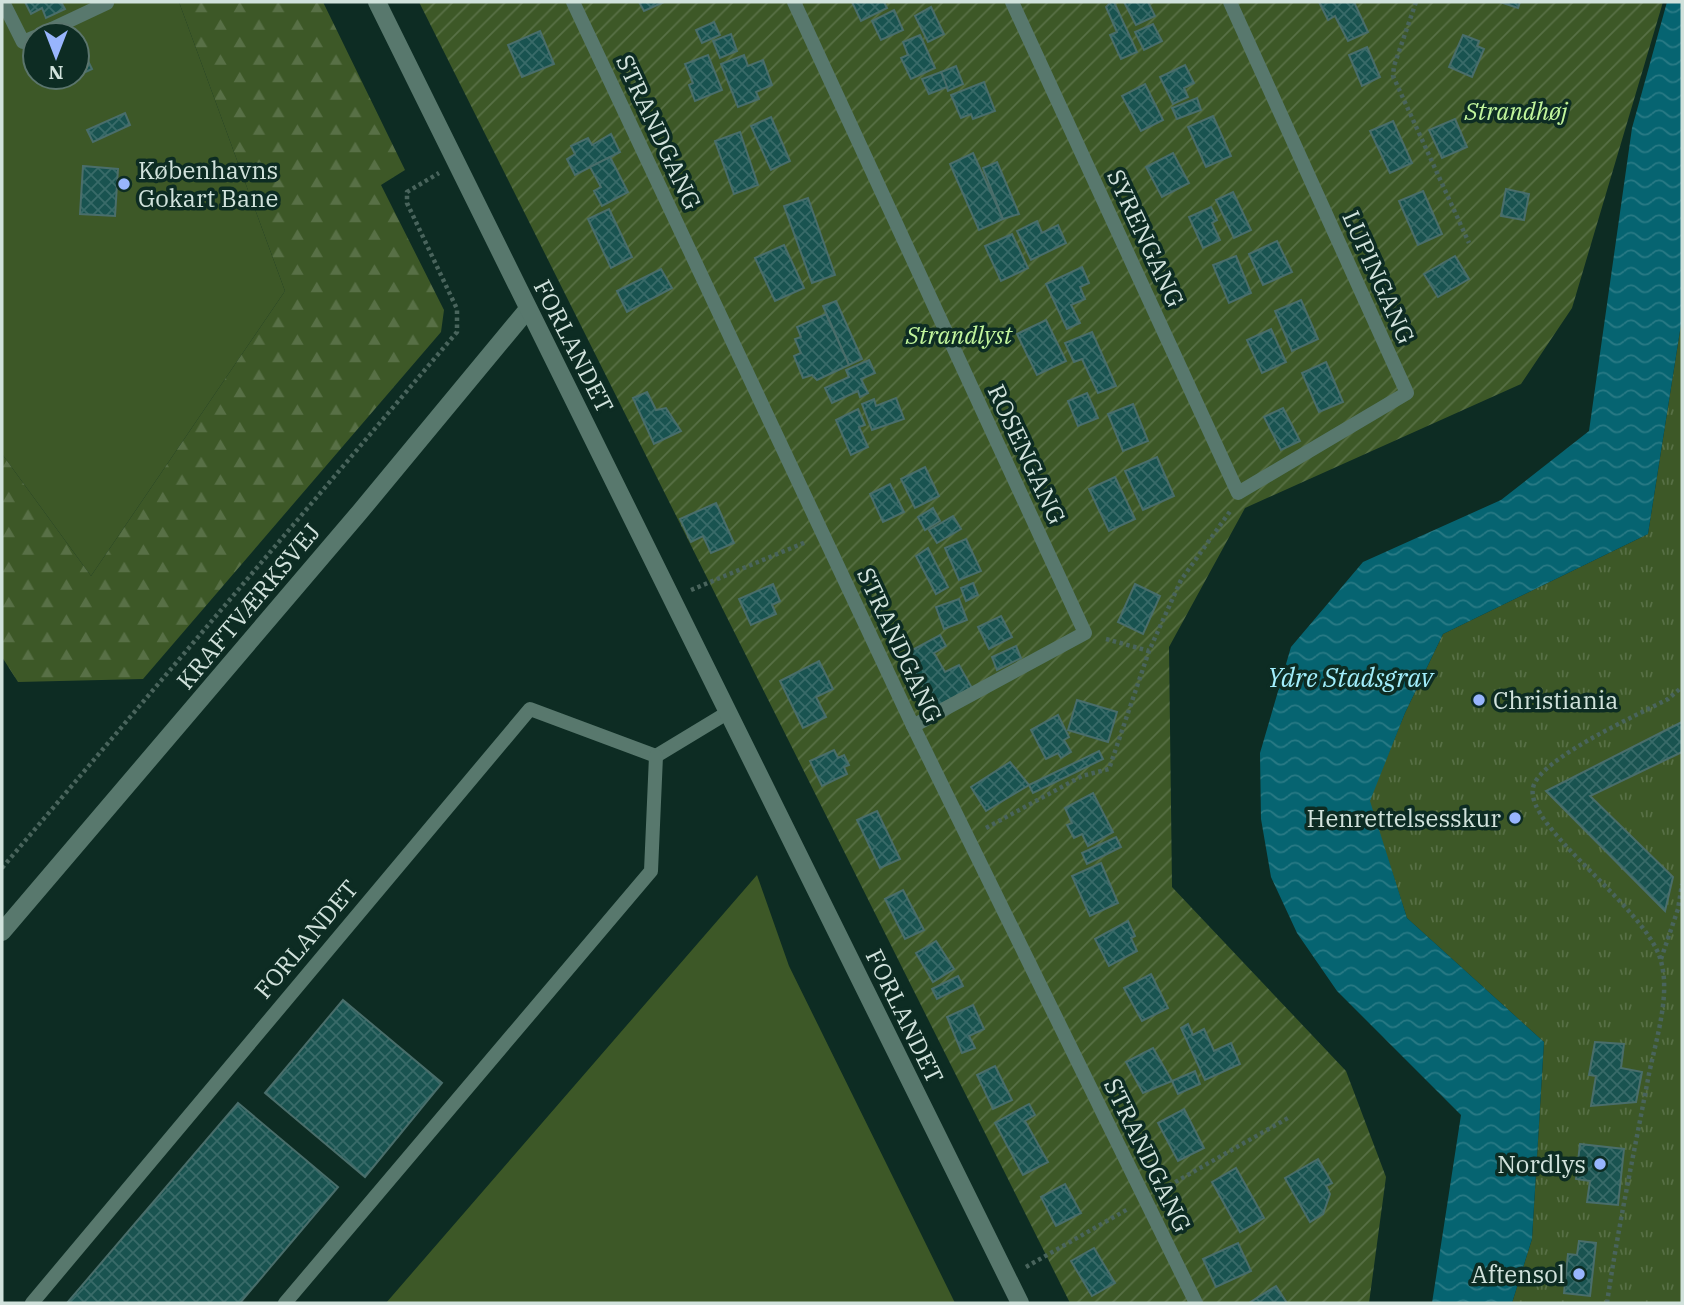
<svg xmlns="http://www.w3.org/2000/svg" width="1684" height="1305" font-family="'IBM Plex Serif',serif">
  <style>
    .grass { fill: #3d5827; fill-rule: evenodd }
    .forest { fill: url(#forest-firs) }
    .park { fill: url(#park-tufts) }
    .garden { fill: url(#garden-furrows) }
    .water { fill: url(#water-waves) }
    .building { fill: url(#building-cross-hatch); stroke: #4a6e6b; stroke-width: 2 }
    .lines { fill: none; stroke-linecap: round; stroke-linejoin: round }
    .path { stroke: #49645c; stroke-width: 4.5; stroke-dasharray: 3.5 3.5; stroke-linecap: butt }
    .service { stroke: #58786d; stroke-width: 14 }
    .minor { stroke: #58786d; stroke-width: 18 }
    .tertiary { stroke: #58786d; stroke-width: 18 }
    .poi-dot { fill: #98b5fd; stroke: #0d2c23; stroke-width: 2.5 }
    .labels { text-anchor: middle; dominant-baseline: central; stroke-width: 7; stroke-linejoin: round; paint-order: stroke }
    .park-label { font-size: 24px; font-style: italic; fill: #c2f69d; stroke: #0d2c23 }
    .street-label { font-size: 24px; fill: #d1e2dc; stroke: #0d2c23 }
    .poi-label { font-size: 24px; fill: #d1e2dc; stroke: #0d2c23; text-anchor: end }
    .water-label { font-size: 26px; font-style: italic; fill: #a2eefc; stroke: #0d2c23 }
  </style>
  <defs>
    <pattern id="forest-firs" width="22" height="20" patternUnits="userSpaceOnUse" patternTransform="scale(1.75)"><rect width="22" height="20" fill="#3d5827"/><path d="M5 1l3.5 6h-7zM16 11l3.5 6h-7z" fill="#587046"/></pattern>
    <pattern id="park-tufts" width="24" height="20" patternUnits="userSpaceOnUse" patternTransform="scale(1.75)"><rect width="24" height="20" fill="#3d5827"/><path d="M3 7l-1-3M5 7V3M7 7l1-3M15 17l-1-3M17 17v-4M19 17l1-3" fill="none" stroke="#587046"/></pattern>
    <pattern id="garden-furrows" width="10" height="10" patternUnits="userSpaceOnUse" patternTransform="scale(1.75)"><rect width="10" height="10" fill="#3d5827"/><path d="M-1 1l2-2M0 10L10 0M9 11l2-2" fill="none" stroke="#587046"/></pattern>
    <pattern id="water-waves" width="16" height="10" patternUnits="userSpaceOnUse" patternTransform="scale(1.75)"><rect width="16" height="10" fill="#066471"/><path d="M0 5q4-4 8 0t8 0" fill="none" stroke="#297a85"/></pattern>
    <pattern id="building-cross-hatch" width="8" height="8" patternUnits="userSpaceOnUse" patternTransform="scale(1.75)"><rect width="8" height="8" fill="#195350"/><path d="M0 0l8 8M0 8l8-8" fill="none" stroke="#396b69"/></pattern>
  </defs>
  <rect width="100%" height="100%" fill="#0d2c23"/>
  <g class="grass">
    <path d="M2 2H179L285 291 91 576 2 454ZM35 35H77V77H35Z"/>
    <polygon points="757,875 789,966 955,1303 386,1303"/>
  </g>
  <polygon class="forest" points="179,2 323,2 405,170 381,185 444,310 441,332 143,679 18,682 2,657 2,454 91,576 285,291"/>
  <polygon class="park" points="1682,318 1682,1303 1512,1303 1532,1239 1544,1042 1407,918 1369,801 1405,713 1443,634 1648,534"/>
  <polygon class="garden" points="419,2 1663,2 1572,308 1521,384 1245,508 1169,647 1172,887 1346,1071 1386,1177 1369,1303 1070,1303"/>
  <polygon class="water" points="1667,2 1682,2 1682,318 1648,534 1443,634 1405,713 1370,801 1407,918 1544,1042 1532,1239 1512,1303 1432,1303 1461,1115 1337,991 1297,933 1271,877 1261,819 1260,753 1291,647 1363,562 1501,500 1589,431 1632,128"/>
  <g class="building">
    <polygon points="25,2 61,2 65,9 46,18 42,8 31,14"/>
    <polygon points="639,2 664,2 644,11"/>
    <polygon points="852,2 884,2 887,8 861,21"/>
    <polygon points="1111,2 1114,2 1137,52 1121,59 1110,35 1117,32 1106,7"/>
    <polygon points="1124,2 1148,2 1155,16 1136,25"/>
    <polygon points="1319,2 1354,2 1368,32 1348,41 1335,16 1328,20"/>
    <polygon points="1500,2 1520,2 1518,8"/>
    <polygon points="931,7 944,34 928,42 915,16"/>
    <polygon points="894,10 903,30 881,40 872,21"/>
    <polygon points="714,22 720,35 702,43 696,30"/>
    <polygon points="1153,24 1162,41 1144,50 1135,32"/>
    <polygon points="540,31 554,64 522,77 508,45"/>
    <polygon points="731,34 737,51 720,58 713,41"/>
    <polygon points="920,35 935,68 911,79 901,58 908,55 903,42"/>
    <polygon points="1463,35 1479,41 1477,46 1484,49 1472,77 1449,67"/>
    <polygon points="77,39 92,69 77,76"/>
    <polygon points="1367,47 1380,77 1362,86 1349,55"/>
    <polygon points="708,55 722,90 695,101 689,85 693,83 685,64"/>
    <polygon points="744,55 748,66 763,60 772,85 756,92 759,99 738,107 721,64"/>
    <polygon points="1185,65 1194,83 1184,88 1188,97 1173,104 1160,77"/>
    <polygon points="956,66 963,84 948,91 941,72"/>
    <polygon points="941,72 947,87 929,94 922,79"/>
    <polygon points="984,82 995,111 973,119 971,114 961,118 951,95"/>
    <polygon points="1145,84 1163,120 1141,131 1122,96"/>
    <polygon points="1197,98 1201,110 1177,119 1172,108"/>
    <polygon points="125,113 130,125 93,142 87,130"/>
    <polygon points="1213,116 1231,156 1206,167 1188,127"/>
    <polygon points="771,117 790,161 771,170 751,126"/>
    <polygon points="1455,119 1467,147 1442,158 1429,130"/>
    <polygon points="1393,121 1412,163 1390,173 1370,131"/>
    <polygon points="740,132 758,185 734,194 715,141"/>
    <polygon points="611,134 620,152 575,175 567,159 575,154 571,146 588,138 592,145"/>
    <polygon points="973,153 1003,219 979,230 950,164"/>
    <polygon points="1173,153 1189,183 1162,197 1146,167"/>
    <polygon points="610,157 628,192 602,206 594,191 601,187 590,167"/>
    <polygon points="997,162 1019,214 1003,219 983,168"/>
    <polygon points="83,166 118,169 115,216 80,214"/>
    <polygon points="1506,189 1529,194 1524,220 1501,216"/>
    <polygon points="1423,191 1442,234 1418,245 1399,201"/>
    <polygon points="1233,192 1251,230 1234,238 1216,200"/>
    <polygon points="808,198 835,275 812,283 784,206"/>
    <polygon points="1211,207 1217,220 1212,223 1220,240 1203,248 1189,217"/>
    <polygon points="609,209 632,257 611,268 588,219"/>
    <polygon points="1037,221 1042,233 1058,225 1066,243 1031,260 1017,231"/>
    <polygon points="1012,234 1028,268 1001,281 985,246"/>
    <polygon points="1277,241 1292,272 1263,285 1249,254"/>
    <polygon points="784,245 804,288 775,301 755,258"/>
    <polygon points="1236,256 1251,293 1229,303 1213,265"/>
    <polygon points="1455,256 1469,279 1438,297 1424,274"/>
    <polygon points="1082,267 1089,283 1080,287 1085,299 1071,305 1080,323 1067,329 1046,284"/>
    <polygon points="661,269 672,288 627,312 617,291"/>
    <polygon points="1301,300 1318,339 1292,351 1275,311"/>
    <polygon points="836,301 862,359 849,365 823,306"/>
    <polygon points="826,314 849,365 817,380 812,375 803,378 794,356 801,353 795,339 801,337 797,327"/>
    <polygon points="1046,320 1066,361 1037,375 1017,334"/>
    <polygon points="1271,329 1286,362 1262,373 1247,340"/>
    <polygon points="1092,332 1116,386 1098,393 1082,359 1074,362 1065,343"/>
    <polygon points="869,360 875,373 861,379 868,393 860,397 858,391 832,403 825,388 849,377 846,370"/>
    <polygon points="1326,362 1343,402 1319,412 1302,373"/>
    <polygon points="647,392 656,410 666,408 681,431 654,444 633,398"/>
    <polygon points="1087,393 1098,418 1078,426 1068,401"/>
    <polygon points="896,398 904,419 872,430 862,404 874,399 876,406"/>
    <polygon points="1133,404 1148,441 1123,451 1108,414"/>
    <polygon points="1283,408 1300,441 1281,450 1264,417"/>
    <polygon points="858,409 865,425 859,427 868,447 851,455 836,420"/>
    <polygon points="1157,457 1174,496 1143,510 1125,471"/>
    <polygon points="925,467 939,496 915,508 901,479"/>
    <polygon points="1115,477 1135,519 1109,531 1089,489"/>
    <polygon points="890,484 904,512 883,522 870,494"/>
    <polygon points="716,503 734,543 711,553 703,536 691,542 680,519"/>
    <polygon points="933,508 940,521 925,530 918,517"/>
    <polygon points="953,516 961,529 937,543 929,530"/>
    <polygon points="966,539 981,571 959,580 945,548"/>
    <polygon points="928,548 948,587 936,594 916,556"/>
    <polygon points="973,583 978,595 966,601 961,588"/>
    <polygon points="773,584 780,601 772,605 776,614 751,625 739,599"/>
    <polygon points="1135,584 1160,596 1143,634 1118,622"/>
    <polygon points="959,599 967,620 944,629 936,607"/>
    <polygon points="1001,616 1012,637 989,649 978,627"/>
    <polygon points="940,635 946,646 934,653 945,672 959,665 972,688 934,708 905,654"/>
    <polygon points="1016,646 1021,658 997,670 992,657"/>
    <polygon points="819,661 833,689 816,697 826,717 803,728 780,681"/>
    <polygon points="1077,700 1117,712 1108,742 1068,730"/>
    <polygon points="1058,715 1069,737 1064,740 1071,752 1061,758 1058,753 1046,759 1031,730"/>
    <polygon points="1682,722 1682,752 1590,796 1673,877 1665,911 1546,791"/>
    <polygon points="834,750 838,758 844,755 849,765 844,767 847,774 822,786 810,761"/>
    <polygon points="1099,751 1103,759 1033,793 1029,785"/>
    <polygon points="1010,762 1029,785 986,811 971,787"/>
    <polygon points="1093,793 1113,832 1088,846 1082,834 1074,838 1067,825 1072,823 1065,808"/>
    <polygon points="877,811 900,859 880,868 857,820"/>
    <polygon points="1116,837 1121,847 1087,864 1082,853"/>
    <polygon points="1101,863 1118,903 1090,916 1072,876"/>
    <polygon points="903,890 924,930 905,939 885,899"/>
    <polygon points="1128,921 1135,936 1131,938 1137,951 1109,966 1095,939"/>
    <polygon points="936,941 954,969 933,982 916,953"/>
    <polygon points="1151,974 1168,1008 1142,1021 1124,988"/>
    <polygon points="958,976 963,986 937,999 932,989"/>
    <polygon points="343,1000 442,1083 365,1177 265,1093"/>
    <polygon points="973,1005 984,1029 969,1036 975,1048 962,1053 947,1017"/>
    <polygon points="1188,1024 1193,1035 1204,1029 1214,1051 1231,1043 1240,1064 1205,1080 1181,1028"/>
    <polygon points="1595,1042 1624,1044 1621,1068 1642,1072 1636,1102 1591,1106 1596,1076 1589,1075"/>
    <polygon points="1153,1048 1172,1081 1143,1093 1126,1062"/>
    <polygon points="995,1066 1012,1100 993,1109 977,1075"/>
    <polygon points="1195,1071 1200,1084 1178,1094 1172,1081"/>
    <polygon points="238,1103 338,1187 240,1303 67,1303"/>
    <polygon points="1029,1104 1035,1115 1025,1121 1048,1162 1023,1175 995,1123"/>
    <polygon points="1184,1109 1204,1148 1178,1161 1158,1123"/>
    <polygon points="1580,1144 1624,1149 1618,1205 1587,1202 1590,1181 1576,1179"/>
    <polygon points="1318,1159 1332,1183 1326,1186 1330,1194 1323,1214 1310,1222 1285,1178"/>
    <polygon points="1236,1168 1264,1218 1240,1232 1212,1182"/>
    <polygon points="1065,1184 1081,1213 1056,1226 1041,1197"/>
    <polygon points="1579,1241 1596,1243 1590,1296 1564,1293 1568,1254 1577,1255"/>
    <polygon points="1238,1243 1251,1271 1216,1287 1203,1259"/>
    <polygon points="1094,1248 1115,1283 1092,1296 1071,1261"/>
    <polygon points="1276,1286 1287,1303 1249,1303"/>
  </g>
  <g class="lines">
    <g class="path">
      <polyline points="1416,2 1394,66 1393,76 1469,243"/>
      <polyline points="691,590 806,542"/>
      <polyline points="1106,639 1149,651"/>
      <polyline points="986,828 1082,776 1109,769 1149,651 1181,580 1231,510"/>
      <polyline points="2,868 457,332 457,309 407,203 407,192 439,173"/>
      <polyline points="1661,959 1678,909 1682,884"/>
      <polyline points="1163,1189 1288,1118"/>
      <polyline points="1026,1267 1128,1209"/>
      <path d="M1607 1303C1618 1228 1634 1153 1648 1079 1655 1042 1672 994 1660 958 1643 905 1525 827 1533 788 1538 759 1640 714 1668 699L1682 687"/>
    </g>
    <g class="service">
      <polyline points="3,2 23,42 35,37"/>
      <polyline points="573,2 913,726 1196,1303"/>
      <polyline points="794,2 1085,633 913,726"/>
      <polyline points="1012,2 1238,493 1407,393 1230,2"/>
      <polyline points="39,35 107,3"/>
      <polyline points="656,756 727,713"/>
      <polyline points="32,1303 530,709 656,756"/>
      <polyline points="285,1303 651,871 656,756"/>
    </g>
    <polyline class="minor" points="2,932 359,513 528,309"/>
    <polyline class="tertiary" points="377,2 1020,1303"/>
  </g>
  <g class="poi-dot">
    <circle cx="124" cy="184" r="7"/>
    <circle cx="1479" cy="700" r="7"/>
    <circle cx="1515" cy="818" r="7"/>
    <circle cx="1600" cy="1164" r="7"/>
    <circle cx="1579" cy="1274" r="7"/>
  </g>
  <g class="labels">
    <g class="park-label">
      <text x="1516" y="111">Strandhøj</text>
      <text x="959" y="335">Strandlyst</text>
    </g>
    <g class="street-label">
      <text transform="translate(659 132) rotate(65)">STRANDGANG</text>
      <text transform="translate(1146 238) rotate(65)">SYRENGANG</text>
      <text transform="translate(1379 277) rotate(66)">LUPINGANG</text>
      <text transform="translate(574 346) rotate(63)">FORLANDET</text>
      <text transform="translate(1027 454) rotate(65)">ROSENGANG</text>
      <text transform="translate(248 606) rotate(-50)">KRAFTVÆRKSVEJ</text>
      <text transform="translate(900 645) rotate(65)">STRANDGANG</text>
      <text transform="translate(306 939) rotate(-50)">FORLANDET</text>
      <text transform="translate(905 1016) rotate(64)">FORLANDET</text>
      <text transform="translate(1148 1155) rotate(64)">STRANDGANG</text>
    </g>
    <g class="poi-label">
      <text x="138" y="170" text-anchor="start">Københavns<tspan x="138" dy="28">Gokart Bane</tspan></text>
      <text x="1493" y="700" text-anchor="start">Christiania</text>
      <text x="1501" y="818">Henrettelsesskur</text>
      <text x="1586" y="1164">Nordlys</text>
      <text x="1565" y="1274">Aftensol</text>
    </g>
    <g class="water-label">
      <text x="1350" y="677">Ydre Stadsgrav</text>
    </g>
  </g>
  <rect width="1684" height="1305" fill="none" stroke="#d1e2dc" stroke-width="7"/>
  <g transform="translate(56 56) rotate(180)"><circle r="33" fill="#0d2c23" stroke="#5b756d" stroke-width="2"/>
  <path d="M0-5L12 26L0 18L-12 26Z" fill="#98b5fd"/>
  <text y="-10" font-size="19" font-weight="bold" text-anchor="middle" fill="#d1e2dc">N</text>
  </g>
</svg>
